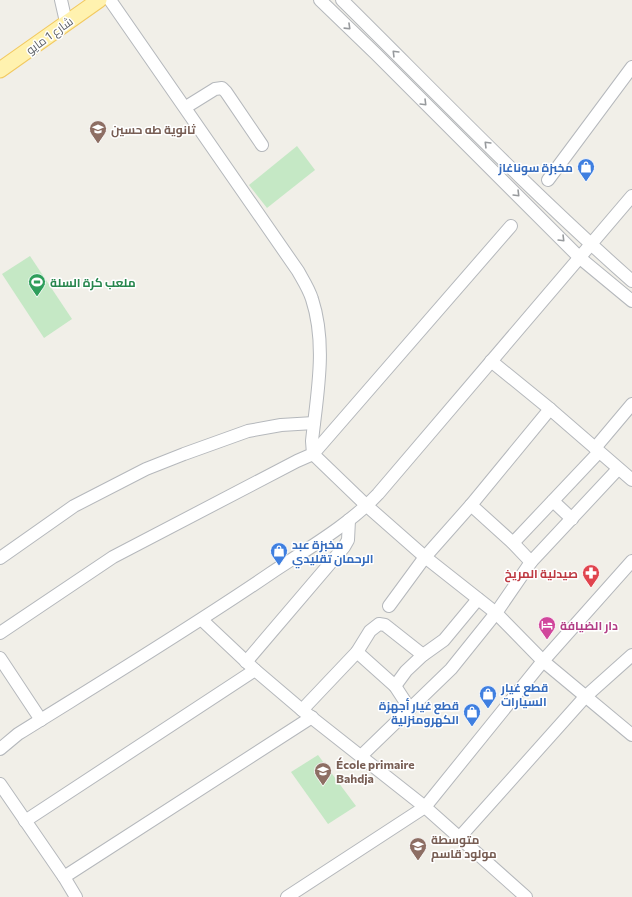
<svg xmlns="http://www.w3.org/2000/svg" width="632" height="897" font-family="Commissioner,Cairo,sans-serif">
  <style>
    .green { fill: #c5e8c5 }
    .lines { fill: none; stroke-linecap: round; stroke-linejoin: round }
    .minor-casing { stroke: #b5b8bc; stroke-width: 14 }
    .major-casing { stroke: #f2c960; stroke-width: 17 }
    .minor { stroke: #fff; stroke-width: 12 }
    .major { stroke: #fff2af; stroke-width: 15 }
    .oneway { stroke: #979a9d }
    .labels { text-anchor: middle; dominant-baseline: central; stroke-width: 3; stroke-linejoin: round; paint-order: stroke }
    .street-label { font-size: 12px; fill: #5f6368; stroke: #fff }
    .education-label { font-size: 12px; font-weight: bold; fill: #785e54; stroke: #fff; text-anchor: start }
    .shop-label { font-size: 12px; font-weight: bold; fill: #366cbe; stroke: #fff; text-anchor: end }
    .leisure-label { font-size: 12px; font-weight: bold; fill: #27864d; stroke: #fff; text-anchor: start }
    .health-label { font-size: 12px; font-weight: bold; fill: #be3a42; stroke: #fff; text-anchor: end }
    .hotel-label { font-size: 12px; font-weight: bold; fill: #b23c85; stroke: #fff; text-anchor: start }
  </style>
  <rect width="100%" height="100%" fill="#f1efe8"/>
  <g class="green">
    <polygon points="297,146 315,170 267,208 249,185"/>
    <polygon points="30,256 72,319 44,338 2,274"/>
    <polygon points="318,755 356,806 328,824 291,772"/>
  </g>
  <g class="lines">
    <g class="minor-casing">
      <g id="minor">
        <polyline points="61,0 66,22"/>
        <polyline points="320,0 376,54 580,258 632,301"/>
        <path d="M342 0C438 95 531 192 632 281"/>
        <polyline points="186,107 215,89 222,88 226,92 262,145"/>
        <polyline points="548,180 632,67"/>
        <polyline points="511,226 313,454 367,506 425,557 496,613 543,661 632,735"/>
        <polyline points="491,361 550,409 632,480"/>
        <polyline points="595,448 632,404"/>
        <polyline points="553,501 572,519"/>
        <polyline points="471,505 513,543 531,562"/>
        <polyline points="513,543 599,452"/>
        <polyline points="0,558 74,506 146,469 184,454 248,431 281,425 314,423"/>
        <polyline points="389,606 425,557 471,505 550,409"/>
        <polyline points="202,620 255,670 302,710 425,807 526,897"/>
        <path d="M0 633 113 557 297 461 313 454 312 441C317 394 327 345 312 299 309 289 303 280 298 271L110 0"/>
        <polyline points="357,652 395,686 410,709"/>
        <polyline points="0,658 41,720"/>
        <polyline points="246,662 344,547 348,540 349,520"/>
        <polyline points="395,686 406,671 423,655 444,640 478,599"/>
        <polyline points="302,710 357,652 370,631 379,624 385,625 423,655"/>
        <path d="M0 749 18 734C103 681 189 629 271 573 307 549 349 525 378 494L632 196"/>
        <polyline points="361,756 451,669 496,613 531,562 618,469"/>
        <polyline points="0,784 64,877 76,897"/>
        <polyline points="25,821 255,670"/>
        <polyline points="459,838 585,697 632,655"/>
        <polyline points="64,877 312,717"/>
        <polyline points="287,897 425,807 543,661 632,561"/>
      </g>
    </g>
    <g class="major-casing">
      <polyline id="major" points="0,70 99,0"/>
    </g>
    <use href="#minor" class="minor"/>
    <use href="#major" class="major"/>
  </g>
  <defs><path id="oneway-chevron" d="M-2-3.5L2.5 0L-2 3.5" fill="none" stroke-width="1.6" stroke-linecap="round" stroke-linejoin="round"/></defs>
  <g class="oneway">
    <use href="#oneway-chevron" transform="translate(348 27) rotate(44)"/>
    <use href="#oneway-chevron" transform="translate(395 53) rotate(-135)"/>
    <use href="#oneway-chevron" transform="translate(424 103) rotate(45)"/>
    <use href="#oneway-chevron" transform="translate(487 144) rotate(-135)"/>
    <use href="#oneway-chevron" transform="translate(517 194) rotate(45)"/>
    <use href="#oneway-chevron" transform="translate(562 239) rotate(45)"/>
  </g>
  <defs>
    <g id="school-pin" transform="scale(0.9)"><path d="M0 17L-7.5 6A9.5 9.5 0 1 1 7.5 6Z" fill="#8d6e63" stroke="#fff"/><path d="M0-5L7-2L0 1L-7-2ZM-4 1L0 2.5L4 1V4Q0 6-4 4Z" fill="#fff"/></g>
    <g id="shop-pin" transform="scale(0.9)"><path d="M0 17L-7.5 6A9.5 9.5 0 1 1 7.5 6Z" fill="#3f7fe0" stroke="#fff"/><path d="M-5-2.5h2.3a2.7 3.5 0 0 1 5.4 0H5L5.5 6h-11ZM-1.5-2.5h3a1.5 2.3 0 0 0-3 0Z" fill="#fff"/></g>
    <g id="stadium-pin" transform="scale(0.9)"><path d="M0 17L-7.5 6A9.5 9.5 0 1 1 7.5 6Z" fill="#2e9e5b" stroke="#fff"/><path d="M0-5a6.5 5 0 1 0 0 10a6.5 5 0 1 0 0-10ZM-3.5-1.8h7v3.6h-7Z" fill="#fff"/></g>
    <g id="pharmacy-pin" transform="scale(0.9)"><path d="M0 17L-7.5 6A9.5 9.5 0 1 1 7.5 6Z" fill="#e0444e" stroke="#fff"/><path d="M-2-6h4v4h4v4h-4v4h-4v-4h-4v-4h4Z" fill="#fff"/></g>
    <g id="hotel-pin" transform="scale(0.9)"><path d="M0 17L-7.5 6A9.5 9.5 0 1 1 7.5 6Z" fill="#d1479c" stroke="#fff"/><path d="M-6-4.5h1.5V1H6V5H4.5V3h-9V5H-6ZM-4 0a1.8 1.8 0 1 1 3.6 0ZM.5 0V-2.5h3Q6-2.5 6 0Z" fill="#fff"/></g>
  </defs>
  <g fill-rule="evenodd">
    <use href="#school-pin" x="98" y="129"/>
    <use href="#shop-pin" x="586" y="167"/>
    <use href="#stadium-pin" x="37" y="282"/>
    <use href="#shop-pin" x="279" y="551"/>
    <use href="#pharmacy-pin" x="591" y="573"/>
    <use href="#hotel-pin" x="547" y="625"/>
    <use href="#shop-pin" x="488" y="694"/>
    <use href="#shop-pin" x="472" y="712"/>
    <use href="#school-pin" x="323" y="771"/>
    <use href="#school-pin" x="418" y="846"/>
  </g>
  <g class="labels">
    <g class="street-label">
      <text transform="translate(49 35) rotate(-36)">شارع 1 مايو</text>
    </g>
    <g class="education-label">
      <text x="111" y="129">ثانوية طه حسين</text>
      <text x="336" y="764">École primaire<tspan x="336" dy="14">Bahdja</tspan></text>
      <text x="431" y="839">متوسطة<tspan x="431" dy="14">مولود قاسم</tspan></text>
    </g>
    <g class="shop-label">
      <text x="573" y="167">مخبزة سوناغاز</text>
      <text x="292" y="544" text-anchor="start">مخبزة عبد<tspan x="292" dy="14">الرحمان تقليدي</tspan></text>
      <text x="501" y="687" text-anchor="start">قطع غيار<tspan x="501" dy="14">السيارات</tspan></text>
      <text x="459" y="705">قطع غيار أجهزة<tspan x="459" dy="14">الكهرومنزلية</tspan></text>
    </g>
    <g class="leisure-label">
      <text x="50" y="282">ملعب كرة السلة</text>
    </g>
    <g class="health-label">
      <text x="578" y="573">صيدلية المريخ</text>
    </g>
    <g class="hotel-label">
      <text x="560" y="625">دار الضيافة</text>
    </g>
  </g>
</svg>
